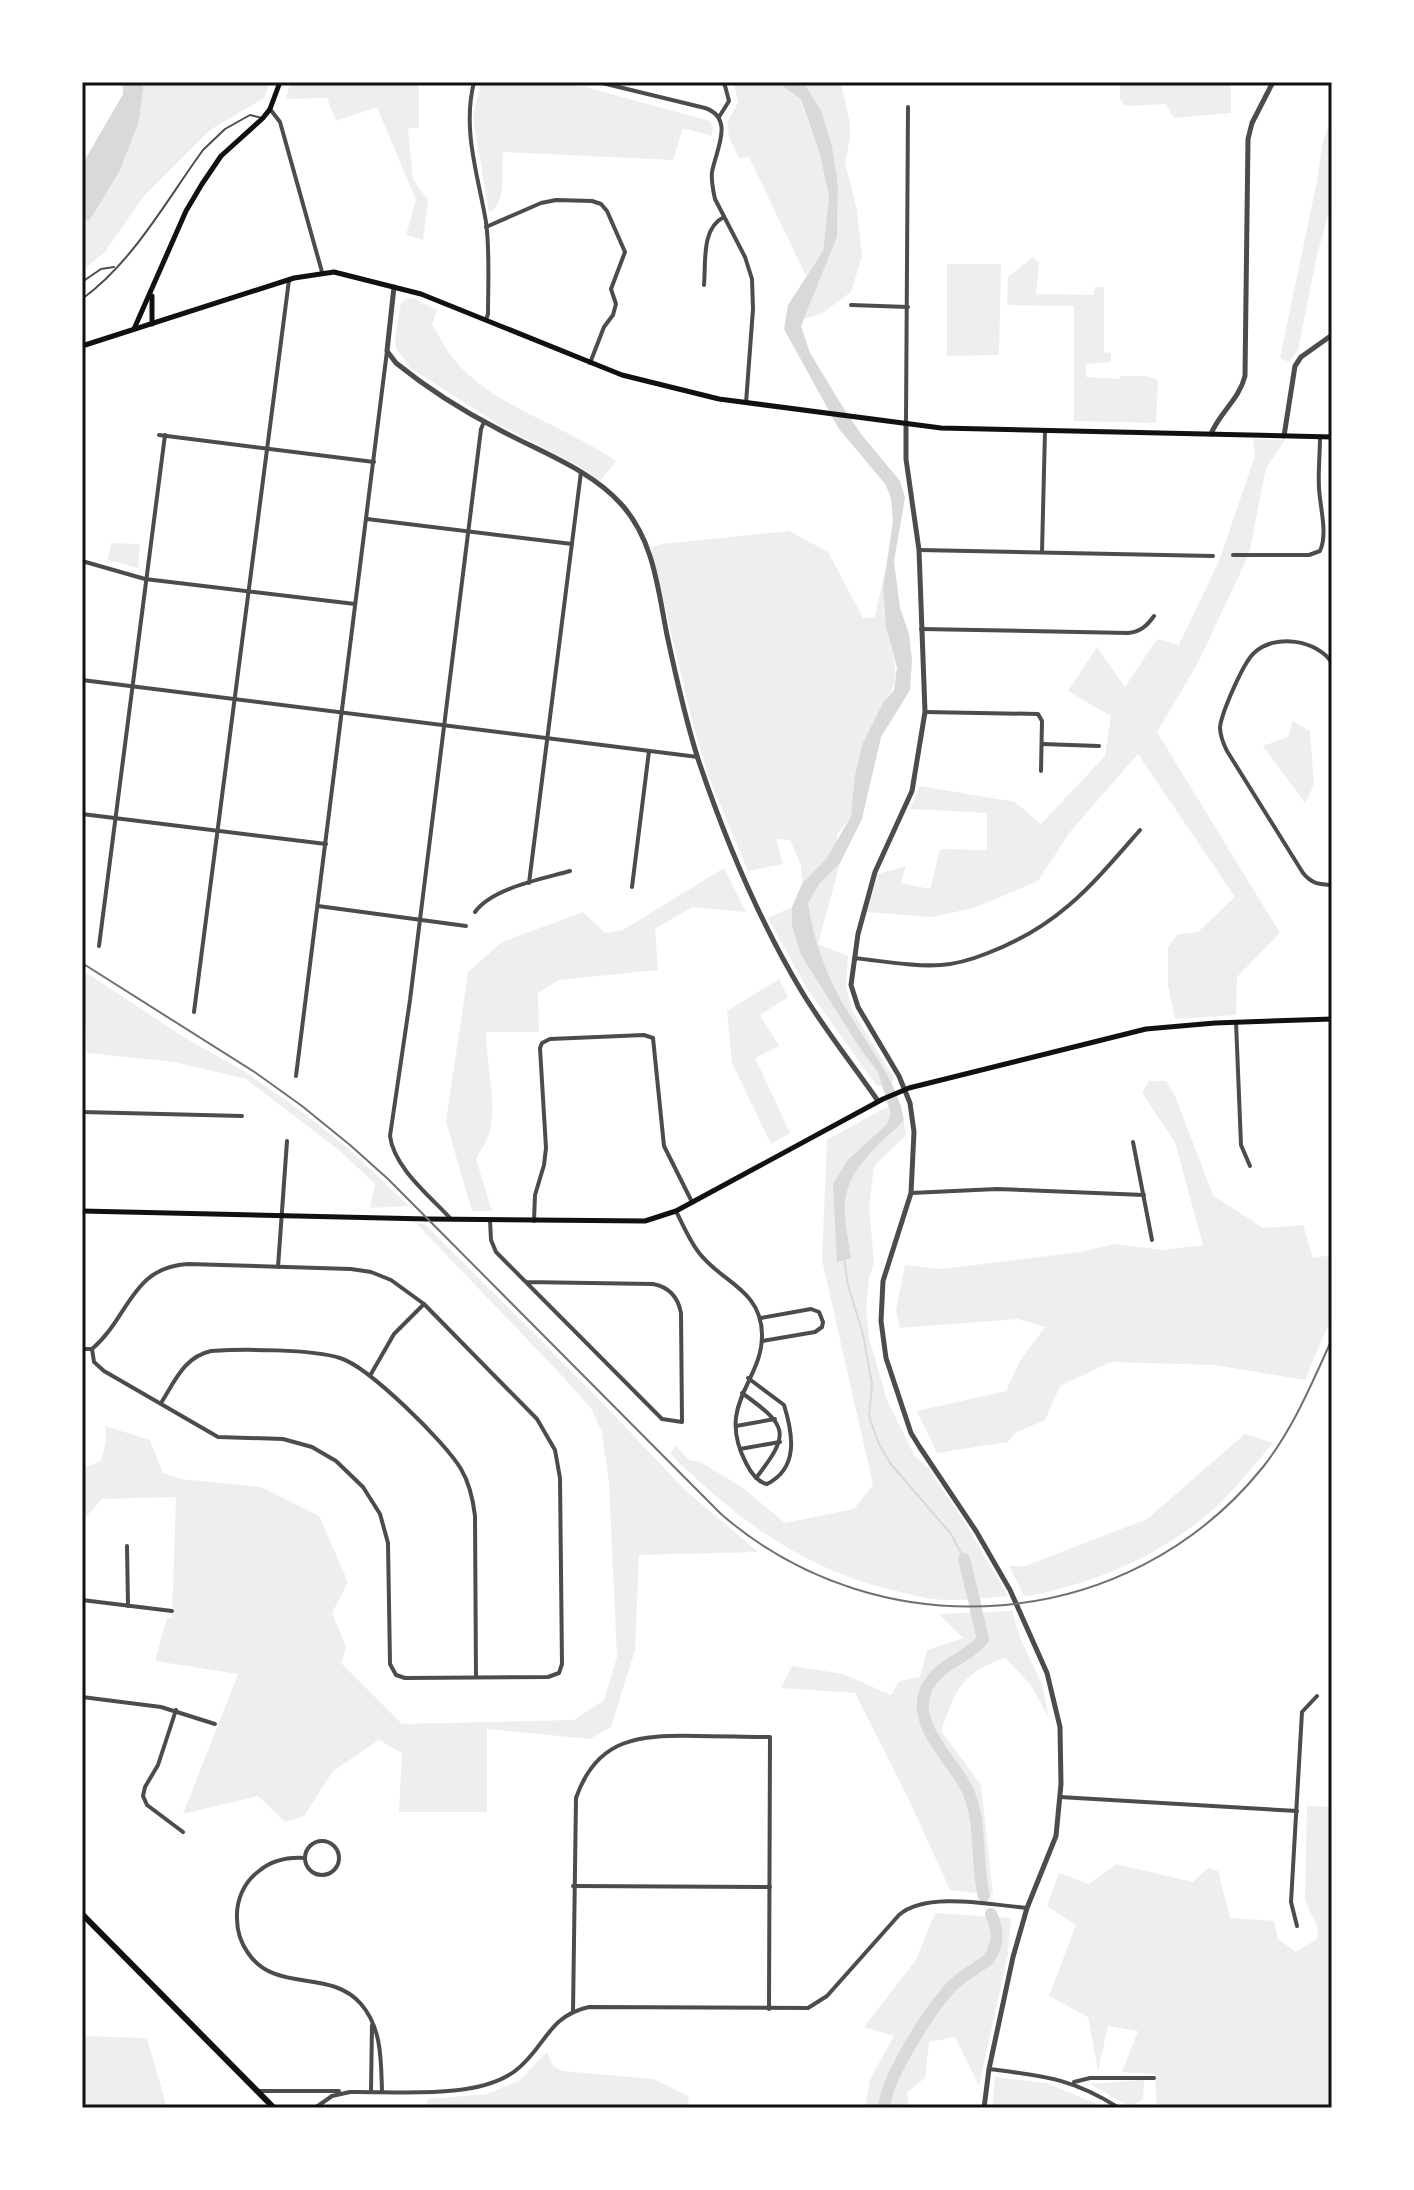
<svg xmlns="http://www.w3.org/2000/svg" width="1414" height="2190" font-family="Cabin,sans-serif">
  <style>
    .green { fill: #eee }
    .water { fill: #d9d9d9 }
    .lines { fill: none; stroke-linecap: round; stroke-linejoin: round }
    .stream { stroke: #d9d9d9; stroke-width: 2 }
    .river { stroke: #d9d9d9; stroke-width: 12 }
    .service { stroke: #4c4c4c; stroke-width: 2 }
    .minor { stroke: #4c4c4c; stroke-width: 4 }
    .tertiary { stroke: #4c4c4c; stroke-width: 5 }
    .secondary { stroke: #111; stroke-width: 5 }
    .primary { stroke: #111; stroke-width: 6 }
    .rail { stroke: #707070; stroke-width: 2 }
    .neatline { fill: none; stroke: #111; stroke-width: 3 }
  </style>
  <rect width="100%" height="100%" fill="#fff"/>
  <g class="green">
    <polygon points="144,82 270,82 264,98 210,130 143,197 105,252 82,271 82,222 91,220 139,121"/>
    <polygon points="290,82 419,82 419,128 408,128 413,180 428,200 423,240 406,235 416,200 377,107 336,121 327,98 286,99"/>
    <path d="M481 82H567L710 121 713 127 712 136 683 128 673 160 503 152C501 172 508 201 489 213L473 117Z"/>
    <polygon points="734,82 781,83 800,100 819,151 829,196 823,251 806,276 749,157 739,158 729,137 727,122 738,103"/>
    <polygon points="803,82 841,82 850,124 850,138 845,163 857,210 862,256 851,292 821,314 804,319 837,237 838,185 832,146 821,110"/>
    <polygon points="1120,82 1231,82 1231,113 1174,118 1166,104 1125,106 1120,98"/>
    <polygon points="1332,117 1332,200 1317,255 1298,350 1289,362 1280,358 1317,181 1323,141"/>
    <polygon points="1033,257 1039,263 1036,294 1094,295 1095,287 1104,287 1104,352 1111,353 1111,362 1086,364 1086,377 1120,379 1121,376 1147,376 1158,380 1156,423 1074,421 1074,306 1007,305 1008,277"/>
    <polygon points="947,264 1001,264 999,355 947,356"/>
    <path d="M413 298 437 310 432 325C439 335 444 347 452 357 493 408 563 424 616 461L600 481 579 466 496 423 409 367 396 348 395 338 401 303 406 299Z"/>
    <polygon points="1253,439 1285,440 1266,468 1249,554 1198,663 1157,732 1280,933 1237,977 1236,1015 1175,1019 1168,986 1168,947 1178,934 1198,932 1235,897 1138,754 1070,832 1038,881 974,908 931,917 866,912 878,874 906,866 901,883 930,889 940,849 987,850 987,813 910,809 920,786 1015,802 1041,824 1105,756 1111,716 1068,691 1097,647 1125,687 1157,639 1179,645 1219,561 1255,456"/>
    <path d="M789 531 828 552 863 618 875 617 887 561C884 582 883 604 886 625 890 652 905 676 886 699L851 816 837 835 840 863 818 944 848 956 846 987 852 1010 894 1078 892 1083 883 1087 876 1085 806 987 768 918 792 907 802 884 801 865 790 840 776 839 783 864 748 871 709 778 692 721 651 547 662 544Z"/>
    <polygon points="111,543 140,544 138,568 108,560"/>
    <polygon points="1293,721 1310,731 1314,785 1305,803 1263,746 1288,737"/>
    <path d="M724 868 746 912 692 907 655 929 658 970 559 980 538 993 539 1032H486C486 1060 497 1104 490 1130 488 1140 481 1150 476 1159L492 1211H472L446 1122 468 972 502 942 583 912 605 933 623 930Z"/>
    <polygon points="82,970 182,1036 247,1073 305,1114 351,1151 409,1206 370,1208 375,1184 340,1151 246,1079 174,1062 87,1053"/>
    <polygon points="779,979 788,997 760,1015 779,1046 755,1058 790,1133 771,1144 732,1063 727,1011"/>
    <polygon points="1149,1081 1166,1081 1175,1096 1213,1195 1263,1228 1303,1225 1313,1258 1332,1255 1332,1316 1305,1380 1214,1365 1111,1362 1060,1386 1045,1420 1015,1433 1008,1442 937,1453 917,1411 1006,1391 1020,1361 1045,1327 1018,1319 900,1328 896,1310 905,1265 942,1269 1080,1252 1115,1244 1163,1250 1203,1245 1175,1142 1142,1093"/>
    <path d="M901 1104 906 1135 874 1166 869 1208 874 1262 869 1278 866 1311 869 1338 887 1400 914 1455 928 1468 962 1518 1008 1596C988 1598 967 1600 947 1600 928 1600 910 1594 892 1590 800 1568 736 1518 670 1454L676 1446 690 1461H699L743 1488 785 1523 854 1509 873 1485 822 1260 827 1140 881 1110Z"/>
    <polygon points="416,1223 425,1224 597,1397 684,1489 758,1552 639,1555 635,1650 611,1727 590,1739 487,1729 487,1812 399,1812 402,1753 379,1740 333,1771 304,1816 285,1822 258,1796 183,1814 238,1674 155,1661 167,1618 172,1618 176,1497 102,1499 82,1521 82,1469 101,1461 106,1441 105,1426 150,1440 163,1473 181,1479 261,1487 319,1516 348,1582 332,1613 346,1647 341,1663 402,1724 574,1720 604,1700 617,1657 609,1483 602,1432 592,1410 564,1378"/>
    <path d="M1245 1434 1273 1443C1258 1460 1244 1478 1228 1495 1187 1538 1129 1569 1073 1585 1057 1589 1041 1595 1024 1596L1009 1566H1025L1147 1519Z"/>
    <path d="M1012 1611 1020 1638 1042 1684 1049 1718 1030 1684 1005 1658C961 1673 956 1689 941 1731L981 1785 993 1895 950 1890 909 1800 855 1693 781 1688 792 1666 843 1674 891 1695 899 1681 920 1677 927 1650 963 1638 939 1614Z"/>
    <polygon points="1307,1806 1332,1807 1332,2108 1157,2108 1155,2074 1122,2072 1138,2031 1108,2026 1098,2071 1088,2017 1049,1996 1076,1925 1047,1906 1059,1873 1089,1884 1116,1864 1193,1882 1208,1868 1218,1871 1230,1918 1274,1921 1278,1939 1296,1952 1317,1939 1318,1929 1305,1900"/>
    <polygon points="935,1913 1011,1918 1008,1954 979,2086 955,2037 929,2042 925,2078 907,2092 909,2108 865,2108 870,2079 894,2036 864,2027 916,1960"/>
    <polygon points="82,2036 147,2038 167,2108 82,2108"/>
    <polygon points="547,2052 553,2066 562,2071 654,2079 688,2096 689,2108 426,2108 428,2099 488,2094 520,2080"/>
    <polygon points="995,2077 1047,2083 1106,2108 992,2108"/>
    <polygon points="1144,2080 1143,2099 1130,2107 1090,2084"/>
  </g>
  <g class="water">
    <polygon points="123,82 144,82 139,121 120,170 90,220 82,222 82,165 123,94"/>
    <path d="M778 82H803L821 110 832 146 838 185 837 237 801 326 810 353 841 404 861 434 900 481 905 498 894 561 900 608 909 634 912 660 910 690 881 737 862 819 840 863 819 884 808 903C813 940 828 980 848 1012 869 1048 896 1078 904 1120 895 1130 885 1137 876 1147 836 1188 843 1206 851 1258L837 1262 833 1184 847 1161 887 1124 891 1114 878 1072 860 1048 801 955 792 925V907L802 884 827 858 851 816 855 776 862 745 883 703 894 690 897 668 886 627 883 589 893 521 891 499 886 485 839 429 784 329 788 305 823 251 829 196 819 151 801 100Z"/>
  </g>
  <g class="lines">
    <polyline class="stream" points="844,1258 848,1285 863,1334 872,1384 869,1416 879,1444 890,1463 951,1534 964,1559"/>
    <g class="river">
      <polyline points="964,1559 975,1604"/>
      <path d="M976 1610 983 1639C966 1661 935 1664 925 1692 913 1726 952 1760 966 1787 983 1820 975 1860 984 1896"/>
      <path d="M884 2108C886 2079 925 2018 945 1994 956 1980 973 1970 988 1960 999 1943 999 1932 991 1914"/>
    </g>
    <g class="service">
      <polyline points="82,282 101,269 114,267"/>
      <path d="M82 299C133 262 166 201 203 150L225 129 250 115 262 118"/>
    </g>
    <g class="minor">
      <path d="M474 82C462 130 478 175 486 222 490 251 488 284 488 314L486 320"/>
      <path d="M598 82 705 108C735 118 716 150 712 172 711 181 713 190 715 199L745 257 752 279 753 309 746 403"/>
      <polyline points="270,109 280,122 322,272"/>
      <polyline points="719,117 729,101 724,82"/>
      <polyline points="486,227 541,203 556,200 592,201 601,204 607,211 625,252 611,289 616,304 613,315 604,327 590,363"/>
      <path d="M704 285C706 263 701 228 724 217"/>
      <polyline points="851,305 908,307"/>
      <polyline points="906,423 908,107"/>
      <polyline points="159,435 374,462"/>
      <polyline points="367,519 572,544"/>
      <polyline points="919,550 1213,556"/>
      <polyline points="1042,552 1045,431"/>
      <path d="M1233 555H1309L1320 551C1328 533 1320 508 1319 488 1318 471 1320 454 1320 437"/>
      <polyline points="82,561 145,579 355,604"/>
      <path d="M921 629 1128 633C1140 632 1147 626 1154 616"/>
      <path d="M1332 663C1318 640 1274 633 1254 653 1243 663 1222 712 1220 727 1220 736 1223 743 1227 751L1303 873C1312 884 1318 884 1332 885"/>
      <polyline points="82,680 698,757"/>
      <polyline points="925,712 1038,714 1042,721 1041,771"/>
      <polyline points="1042,744 1099,746"/>
      <polyline points="82,814 326,844"/>
      <polyline points="529,883 581,472"/>
      <polyline points="632,887 649,751"/>
      <polyline points="318,906 466,926"/>
      <path d="M475 912C492 888 542 879 570 871"/>
      <polyline points="99,946 165,435"/>
      <path d="M854 958C883 961 913 967 941 965 957 964 973 959 988 953 1059 926 1092 885 1140 830"/>
      <polyline points="194,1012 289,280"/>
      <polyline points="1236,1022 1241,1145 1250,1166"/>
      <polyline points="296,1076 387,351"/>
      <polyline points="82,1112 242,1116"/>
      <polyline points="1133,1142 1152,1240"/>
      <polyline points="911,1193 997,1189 1144,1195"/>
      <path d="M676 1211C683 1225 690 1242 700 1254 723 1283 761 1290 762 1334 763 1382 715 1403 746 1463 751 1473 757 1482 767 1484 799 1468 793 1434 784 1405L748 1378"/>
      <path d="M451 1219C430 1196 394 1168 390 1136L410 1000 481 429 484 422"/>
      <path d="M490 1220 491 1240 496 1252 662 1419 682 1422 681 1313C678 1297 669 1287 653 1284L526 1282"/>
      <polyline points="534,1221 535,1195 544,1165 546,1148 540,1048 542,1043 550,1039 644,1035 653,1038 664,1146 692,1202"/>
      <path d="M188 1264 351 1269 371 1272 391 1280 424 1304 537 1419 555 1450 560 1478 562 1664 559 1673 548 1677 405 1678 396 1675 390 1664 388 1543 380 1514 363 1487 336 1461 312 1447 283 1439 218 1437 104 1371 94 1362 92 1349C129 1318 131 1267 188 1264Z"/>
      <polyline points="278,1267 287,1141"/>
      <polyline points="761,1318 811,1309 819,1312 823,1322 822,1327 815,1332 762,1341"/>
      <polyline points="82,1349 92,1349"/>
      <polyline points="371,1374 394,1334 424,1304"/>
      <path d="M742 1393C788 1426 791 1433 756 1478"/>
      <path d="M161 1403C175 1381 184 1357 211 1351 242 1349 312 1349 340 1358 369 1367 445 1442 461 1469 470 1484 473 1499 475 1516L476 1677"/>
      <polyline points="736,1426 775,1419"/>
      <polyline points="740,1449 780,1442"/>
      <polyline points="127,1546 128,1606"/>
      <polyline points="82,1600 172,1611"/>
      <polyline points="82,1697 161,1707 215,1724"/>
      <polyline points="176,1710 158,1765 145,1787 143,1796 147,1805 183,1832"/>
      <polyline points="1060,1797 1297,1811"/>
      <circle cx="322" cy="1858" r="17"/>
      <path d="M305 1858C289 1857 272 1860 259 1871 244 1882 236 1900 237 1919 237 1931 241 1943 248 1953 276 1994 330 1968 361 2004 382 2028 381 2061 382 2091"/>
      <polyline points="573,1886 770,1887"/>
      <polyline points="1297,1926 1291,1902 1302,1712 1317,1696"/>
      <path d="M573 2012 576 1798C597 1737 640 1735 696 1736 721 1736 746 1737 770 1737L769 2009"/>
      <path d="M989 2069C1043 2076 1072 2078 1119 2108"/>
      <polyline points="1074,2082 1090,2078 1154,2078"/>
      <polyline points="256,2091 339,2091"/>
      <polyline points="371,2091 372,2025"/>
      <path d="M315 2108 332 2096 350 2092C398 2091 476 2100 515 2071 545 2049 547 2016 589 2007L808 2008 827 1996 899 1915C926 1891 992 1905 1027 1908"/>
    </g>
    <g class="tertiary">
      <path d="M394 287 387 351 396 363C427 388 463 411 498 429 540 452 590 469 622 505 654 541 658 590 667 635 676 677 685 718 698 759 725 839 758 919 802 992 825 1030 853 1065 878 1101"/>
      <polyline points="906,423 906,459 919,550 925,712 912,791 875,872 858,934 851,985 858,1007 899,1076 910,1103 914,1132 911,1193 883,1281 881,1321 886,1358 911,1433 919,1446 976,1531 1010,1590 1047,1673 1060,1727 1061,1784 1056,1836 1027,1908 1013,1957 989,2069 984,2108"/>
      <path d="M1211 434C1219 413 1239 400 1245 376L1248 139 1252 123 1273 82"/>
      <polyline points="1284,436 1295,366 1301,357 1332,335"/>
    </g>
    <g class="secondary">
      <polyline points="152,324 152,296"/>
      <polyline points="134,329 186,211 202,184 221,156 263,118 270,109 280,82"/>
      <polyline points="82,346 294,278 334,272 421,294 622,375 719,399 941,428 1332,437"/>
      <polyline points="82,1211 427,1219 645,1221 676,1211 883,1099 909,1088 1146,1029 1215,1023 1332,1019"/>
    </g>
    <polyline class="primary" points="82,1914 274,2108"/>
    <path class="rail" d="M82 963 256 1073 302 1106 350 1145 388 1179 721 1514C881 1653 1129 1634 1263 1467 1293 1429 1312 1383 1332 1339"/>
  </g>
  <rect width="1414" height="2190" fill="none" stroke="#ffffff" stroke-width="168"/>
  <rect x="84" y="84" width="1246" height="2022" class="neatline"/>
</svg>
